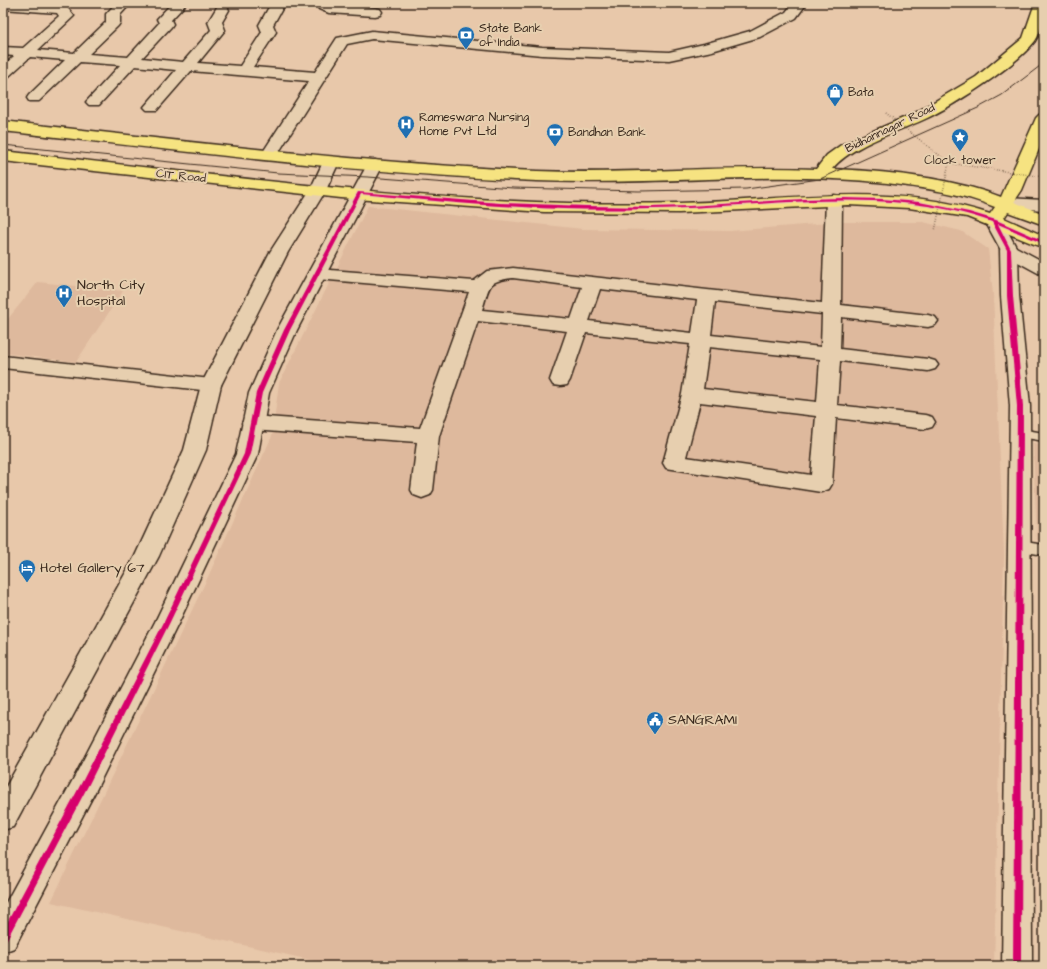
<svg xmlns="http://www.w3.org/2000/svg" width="1047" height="969" font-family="'Architects Daughter',sans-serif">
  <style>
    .built { fill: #deb99d }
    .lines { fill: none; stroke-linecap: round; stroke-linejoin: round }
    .lane-casing { stroke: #3b2a1e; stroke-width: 3 }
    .street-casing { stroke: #3b2a1e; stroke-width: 3 }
    .secondary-casing { stroke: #3b2a1e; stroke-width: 3 }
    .primary-casing { stroke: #3b2a1e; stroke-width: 3 }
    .lane { fill: #e7cfaf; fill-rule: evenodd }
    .street { fill: #e7cfaf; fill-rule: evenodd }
    .secondary { fill: #e7cfaf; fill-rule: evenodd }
    .primary { fill: #f6e381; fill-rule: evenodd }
    .tram { stroke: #3b2a1e; stroke-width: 1 }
    .path-bridge { stroke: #3b2a1e; stroke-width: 1.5; stroke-dasharray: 0.5 2; stroke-linecap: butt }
    .cycleway-casing { stroke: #e7cfaf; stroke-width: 2 }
    .cycleway { fill: #d6006c; fill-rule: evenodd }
    .labels { text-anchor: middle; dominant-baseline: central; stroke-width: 4; stroke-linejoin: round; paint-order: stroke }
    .far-poi-label { font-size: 12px; fill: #3b2a1e; stroke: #e7cfaf; text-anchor: start }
    .far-street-label { font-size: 12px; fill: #3b2a1e; stroke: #e7cfaf }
    .poi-label { font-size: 14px; fill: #3b2a1e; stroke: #e7cfaf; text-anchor: start }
  </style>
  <rect width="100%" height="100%" fill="#e8c8aa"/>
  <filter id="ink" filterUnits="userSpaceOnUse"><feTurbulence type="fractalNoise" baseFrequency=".025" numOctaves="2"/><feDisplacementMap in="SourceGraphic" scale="8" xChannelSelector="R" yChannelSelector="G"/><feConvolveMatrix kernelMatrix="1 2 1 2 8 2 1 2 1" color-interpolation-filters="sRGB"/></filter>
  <g filter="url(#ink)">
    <g class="built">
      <polygon points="368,206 583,229 730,231 841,222 923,222 961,231 988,249 993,294 1004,555 994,966 337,966 51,902 207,579 272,436 279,383"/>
      <polygon points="38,282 123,291 76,362 3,353 3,325"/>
      <polygon points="1033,444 1044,445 1044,541 1037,540"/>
    </g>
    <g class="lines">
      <g class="lane-casing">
        <g id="lane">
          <polygon points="1020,429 1044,433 1044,441 1015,436 1013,433 1015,430"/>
          <polygon points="1019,541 1044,545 1044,555 1014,550 1012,546 1014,542"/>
        </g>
      </g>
      <g class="street-casing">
        <g id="street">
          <polygon points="3,3 32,3 66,6 74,16 38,50 74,53 106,22 106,14 116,3 131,3 120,15 120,23 118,26 89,54 128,57 159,23 157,19 172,3 187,3 171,20 173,24 171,27 142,58 183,62 211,30 208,22 217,7 227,7 229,10 222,22 225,30 198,63 240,66 262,32 259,25 269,7 271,4 281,4 283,7 273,25 276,32 253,67 315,72 337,38 372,31 542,47 669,52 704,44 750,31 786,12 793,3 807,3 796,18 760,37 712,51 669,60 542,55 372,39 347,44 277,155 275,158 269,160 263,158 261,155 309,81 191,71 157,110 147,110 144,107 176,70 135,66 99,105 89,105 86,102 120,65 80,62 39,101 29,101 27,98 29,95 65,60 30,57 8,77 3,78 3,66 14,56 3,55 3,47 23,48 59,16 57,13 3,9"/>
          <polygon points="316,3 375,8 380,9 382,12 380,15 375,16 329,13 319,9"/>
          <path d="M834 195 840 196 842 200 841 305 928 315 935 317 938 321 935 325 928 327 841 317 840 349 928 359 935 361 938 365 935 369 928 371 840 361 837 405 925 415 932 417 935 422 932 427 925 429 836 418 832 484 829 489 821 492 666 468 663 463 682 394 690 344 586 333 570 380 567 385 560 386 553 385 550 380 567 331 478 321 439 436 433 490 430 495 422 498 414 495 411 490 417 442 252 430 245 428 242 423 245 418 252 416 420 428 469 292 317 279 311 278 308 274 311 270 317 269 474 281 487 271 513 268 822 303 826 200 828 196ZM513 278 582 287 571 319 482 310C490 286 486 281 513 278ZM600 289 697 300 692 333 589 321ZM715 302 822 314 821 347 711 335ZM709 347 820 359 817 402 703 389ZM700 402 816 416 811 475 686 457Z"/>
          <polygon points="1009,245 1015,246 1018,250 1019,296 1030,406 1032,966 1002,966 1010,406 1001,296 1000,250 1003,246"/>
          <polygon points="3,356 211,379 218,380 221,385 218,390 211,391 3,368"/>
        </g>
      </g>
      <g class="secondary-casing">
        <g id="secondary">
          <polygon points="331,157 337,159 339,162 326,190 288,252 221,385 206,450 159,556 13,827 3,830 3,792 135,556 184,450 201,385 270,252 310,190 323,162 325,159"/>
          <polygon points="375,160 381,162 383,165 297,330 269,393 258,454 179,622 96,790 14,948 3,952 3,908 76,774 155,622 236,454 249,393 277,330 367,165 369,162"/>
          <polygon points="1006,198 1044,200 1044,210 1000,207 998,203 1000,199"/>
          <polygon points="994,216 1000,217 1016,247 1044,262 1044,274 1038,273 1003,254 985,221 988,217"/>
        </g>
      </g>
      <g class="primary-casing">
        <path id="primary" d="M1035 3H1044C1044 15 1042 31 1035 41 1016 66 952 107 923 120 894 133 852 145 832 169 885 171 952 178 1001 197L1036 118 1039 115 1044 113V137L1022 190 1014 202 1044 214V225L1008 212 1004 218 1044 236V248L967 217 909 208 848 205 679 213 544 212 341 198 3 161V151C191 172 380 198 569 203 622 204 675 204 728 201 815 196 906 186 990 214L995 207C961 193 924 188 887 183 771 170 654 186 537 181 358 173 180 151 3 131V121C181 141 359 163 537 171 630 175 723 165 816 169L827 155 841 145 915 113 976 77 1023 38Z"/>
      </g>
      <use href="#lane" class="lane"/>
      <use href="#street" class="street"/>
      <use href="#secondary" class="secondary"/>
      <use href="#primary" class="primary"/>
      <polyline class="tram" points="3,145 278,173 368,177 513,188 639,191 746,189 820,179 978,108 1002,95 1044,63"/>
      <g class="path-bridge">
        <polyline points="886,113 949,163 935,231"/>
        <polyline points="949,163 1044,177"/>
      </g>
      <g class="cycleway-casing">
        <path id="cycleway" d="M358 192 500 203 586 206 651 207 689 206 804 199 843 198 881 199 919 202 969 212 996 220 1044 241V244L998 224 1011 250 1013 296 1023 406 1021 966H1013L1017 406 1007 296V250L992 222C887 184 761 208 651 209 608 210 566 210 523 207 469 205 415 199 361 194L290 330 262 393 250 454 170 622 89 784 6 941 3 942V930L83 780 164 622 244 454 256 393 284 330Z"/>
      </g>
      <use href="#cycleway" class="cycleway"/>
    </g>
  </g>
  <defs>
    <g id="bank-pin" transform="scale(0.9)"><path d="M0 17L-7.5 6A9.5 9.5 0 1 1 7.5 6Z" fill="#1f6fb2" stroke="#e7cfaf"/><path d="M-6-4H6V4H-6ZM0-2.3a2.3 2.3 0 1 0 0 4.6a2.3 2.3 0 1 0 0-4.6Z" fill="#fff"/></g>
    <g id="shop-pin" transform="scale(0.9)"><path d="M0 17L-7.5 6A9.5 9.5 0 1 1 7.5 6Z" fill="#1f6fb2" stroke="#e7cfaf"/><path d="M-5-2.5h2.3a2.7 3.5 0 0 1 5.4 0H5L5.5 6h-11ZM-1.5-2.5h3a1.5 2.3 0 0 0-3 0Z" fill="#fff"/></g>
    <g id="hospital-pin" transform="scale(0.9)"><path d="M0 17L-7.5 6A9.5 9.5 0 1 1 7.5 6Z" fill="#1f6fb2" stroke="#e7cfaf"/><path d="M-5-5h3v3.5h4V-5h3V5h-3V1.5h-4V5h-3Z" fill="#fff"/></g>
    <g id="sight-pin" transform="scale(0.9)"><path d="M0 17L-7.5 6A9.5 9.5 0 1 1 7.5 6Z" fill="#1f6fb2" stroke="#e7cfaf"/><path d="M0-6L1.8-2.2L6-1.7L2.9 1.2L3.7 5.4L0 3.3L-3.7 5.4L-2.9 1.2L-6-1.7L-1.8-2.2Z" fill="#fff"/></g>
    <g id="hotel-pin" transform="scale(0.9)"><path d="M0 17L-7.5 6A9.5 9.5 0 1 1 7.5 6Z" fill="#1f6fb2" stroke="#e7cfaf"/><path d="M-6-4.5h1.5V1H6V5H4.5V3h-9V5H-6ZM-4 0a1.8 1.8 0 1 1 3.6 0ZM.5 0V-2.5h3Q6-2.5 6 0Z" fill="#fff"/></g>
    <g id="civic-pin" transform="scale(0.9)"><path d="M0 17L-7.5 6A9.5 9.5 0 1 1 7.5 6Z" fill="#1f6fb2" stroke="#e7cfaf"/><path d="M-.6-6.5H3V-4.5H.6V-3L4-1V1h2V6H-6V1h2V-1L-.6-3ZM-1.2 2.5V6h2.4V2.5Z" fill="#fff"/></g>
  </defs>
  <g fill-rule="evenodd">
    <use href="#bank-pin" x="466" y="35"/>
    <use href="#shop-pin" x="835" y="92"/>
    <use href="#hospital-pin" x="406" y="124"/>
    <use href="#bank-pin" x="555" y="132"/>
    <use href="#sight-pin" x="960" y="137"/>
    <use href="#hospital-pin" x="64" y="293"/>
    <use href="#hotel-pin" x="27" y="568"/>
    <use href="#civic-pin" x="655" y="720"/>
  </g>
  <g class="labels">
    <g class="far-poi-label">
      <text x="479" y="28">State Bank<tspan x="479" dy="14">of India</tspan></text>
      <text x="848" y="92">Bata</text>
      <text x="419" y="117">Rameswara Nursing<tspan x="419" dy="14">Home Pvt Ltd</tspan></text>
      <text x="568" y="132">Bandhan Bank</text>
      <text x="960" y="160" text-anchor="middle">Clock tower</text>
    </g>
    <g class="far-street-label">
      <text transform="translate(890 128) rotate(-26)">Bidhannagar Road</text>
      <text transform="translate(181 176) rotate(6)">CIT Road</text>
    </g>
    <g class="poi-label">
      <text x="77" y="285">North City<tspan x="77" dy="16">Hospital</tspan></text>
      <text x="40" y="568">Hotel Gallery 67</text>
      <text x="668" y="720">SANGRAMI</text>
    </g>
  </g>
  <rect width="1047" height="969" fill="none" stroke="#e7cfaf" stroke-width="16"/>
  <rect x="8" y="8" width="1031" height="953" fill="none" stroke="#3b2a1e" stroke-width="1.5" filter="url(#ink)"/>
</svg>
